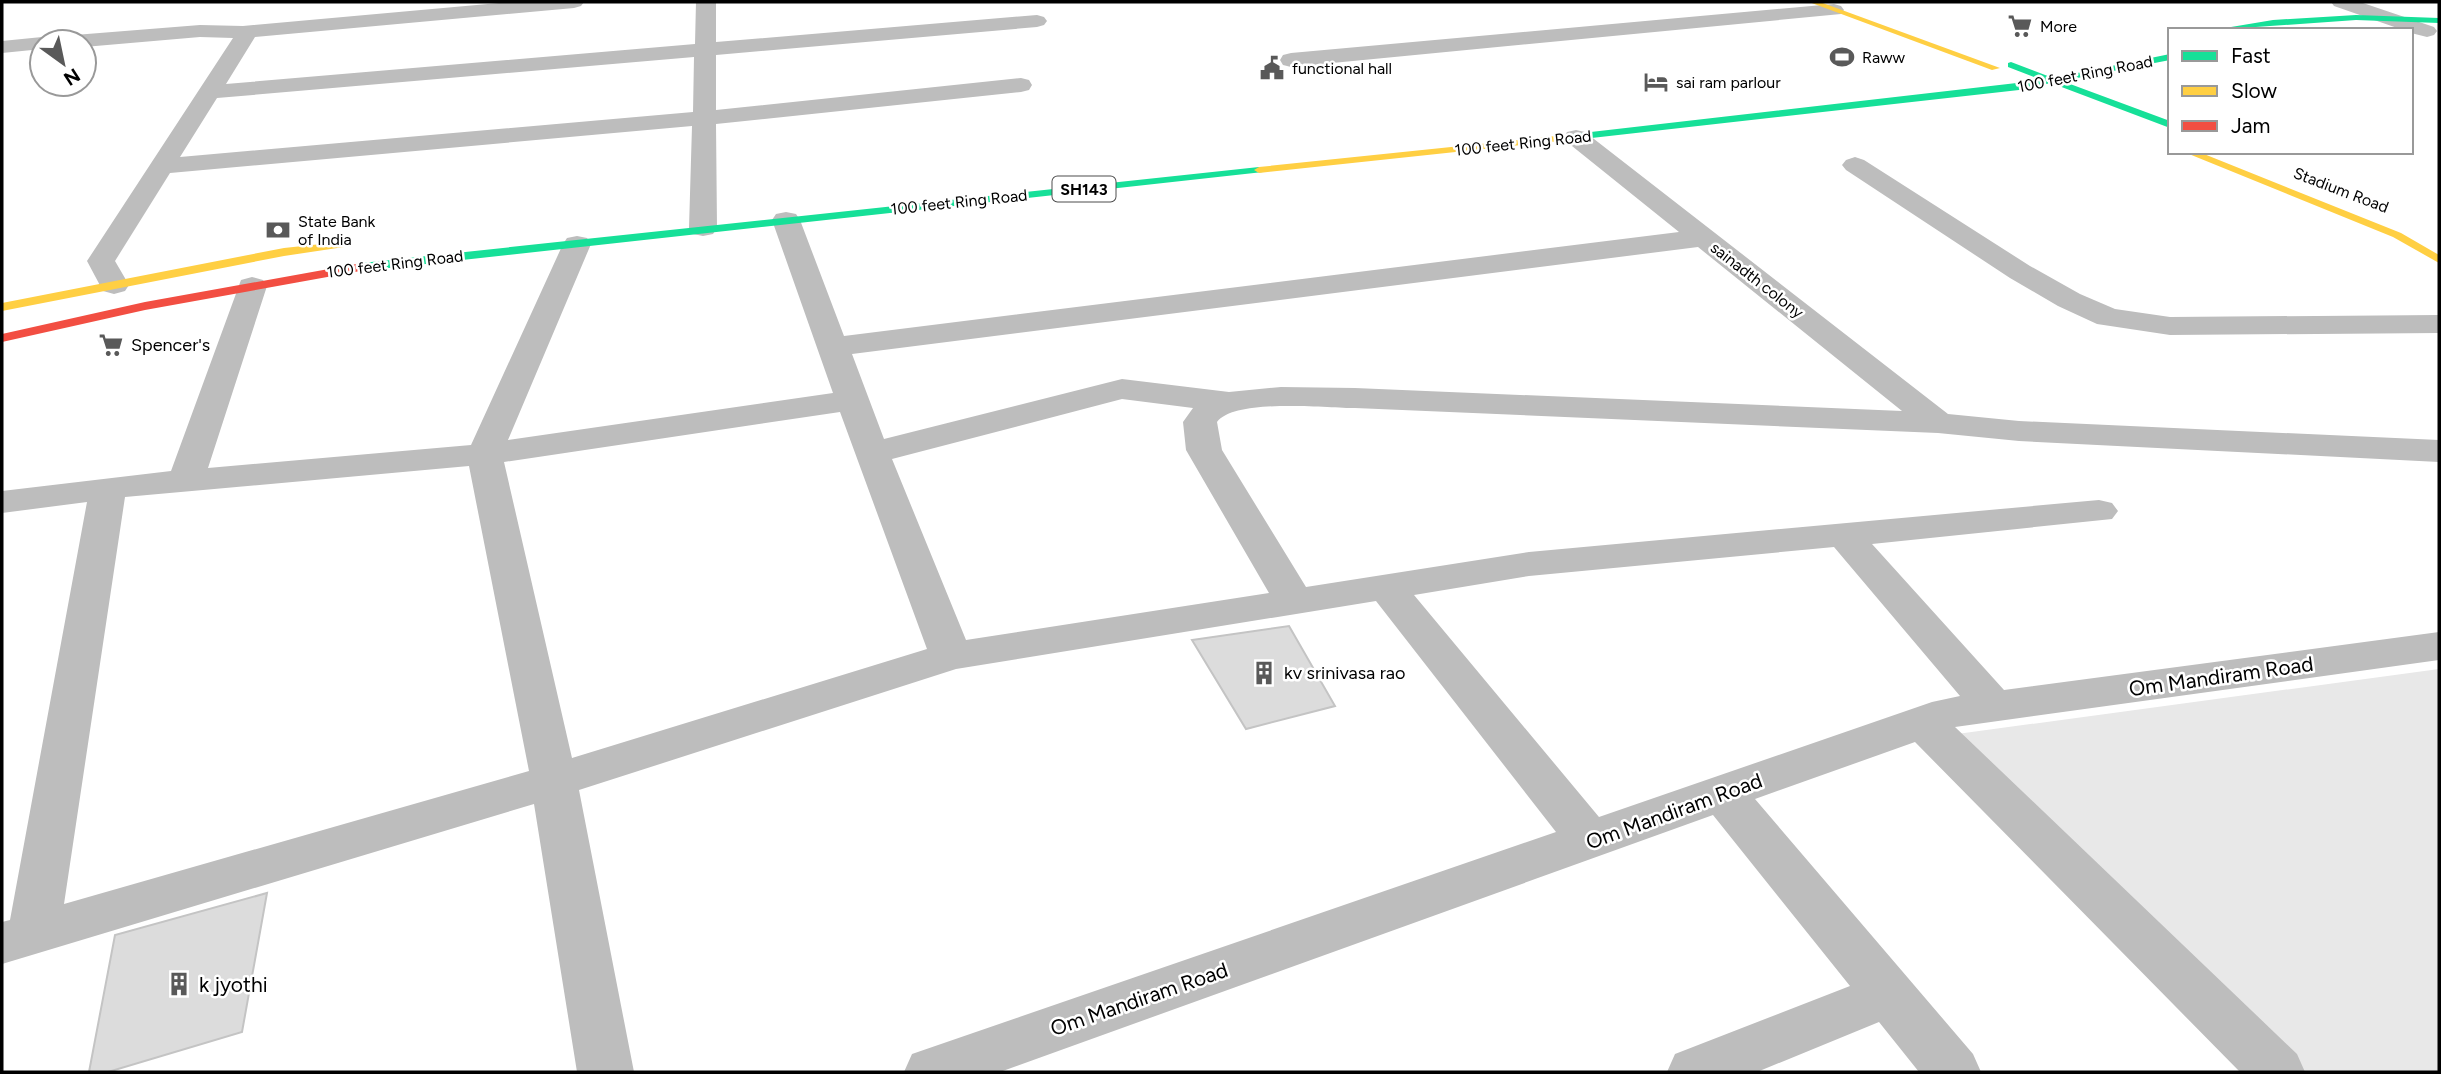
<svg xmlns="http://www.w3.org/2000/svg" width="2441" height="1074" font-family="Figtree,sans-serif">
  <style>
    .green { fill: #e8e8e8 }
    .building { fill: #dcdcdc; stroke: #c4c4c4; stroke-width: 2 }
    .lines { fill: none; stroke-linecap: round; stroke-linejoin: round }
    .street { fill: #bdbdbd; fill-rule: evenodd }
    .fast { fill: #16e098; fill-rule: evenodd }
    .slow { fill: #ffcf43; fill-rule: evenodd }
    .jam { fill: #f24e42; fill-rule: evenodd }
    .labels { text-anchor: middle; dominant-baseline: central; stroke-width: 5; stroke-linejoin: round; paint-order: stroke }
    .far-poi-label { font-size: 16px; fill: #000; stroke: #fff; text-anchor: start }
    .far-street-label { font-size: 16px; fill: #000; stroke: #fff }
    .shield { fill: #fff; stroke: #4c4c4c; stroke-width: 2 }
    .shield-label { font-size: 16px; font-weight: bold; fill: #000 }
    .poi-label { font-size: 18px; fill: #000; stroke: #fff; text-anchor: start }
    .near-street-label { font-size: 21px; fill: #000; stroke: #fff }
    .near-poi-label { font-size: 21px; fill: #000; stroke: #fff; text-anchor: start }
  </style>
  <rect width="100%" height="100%" fill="#fff"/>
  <polygon class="green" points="2439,669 2439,1072 2297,1072 1957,734"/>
  <g class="building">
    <polygon points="1289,626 1335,706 1246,729 1192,640"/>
    <polygon points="267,893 242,1032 108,1072 89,1072 115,935"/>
  </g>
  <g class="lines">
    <g class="street">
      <path d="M510 2H584L581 6 574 8 255 37 226 84 695 44 696 2H716V42L1037 15 1044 17 1047 21 1044 25 1037 27 716 55V110L1021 78 1029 80 1032 85 1029 90 1021 92 716 124 717 228 713 234 703 236 693 234 689 228 692 126 170 173 115 261 129 285 125 291 114 294 103 291 87 261 233 38 200 37 84 47V42H42V49L2 53V41L42 37 52 42 54 37 62 36 200 25 243 26ZM694 57 693 112 180 157 217 98Z"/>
      <polygon points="2331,2 2360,2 2434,27 2437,31 2434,35 2427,37 2411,33 2411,30 2403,30 2334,6"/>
      <polygon points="1834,4 1841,6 1844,10 1841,14 1291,67 1283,65 1280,60 1283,55 1291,53"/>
      <path d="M1576 130 1585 132 1948 414 2019 421 2439 440V462L2019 441 1938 433 1355 408C1326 408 1235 398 1217 422L1222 450 1306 587 1529 552 2099 500 2112 503 2118 511 2112 519 1872 544 2004 690 2439 632V660L1955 727 2297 1054 2305 1072H2240L1915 742 1755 799 1973 1054 1981 1072H1919L1879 1022 1757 1072H1667L1675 1054 1850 986 1713 815 1000 1072H904L912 1054 1556 832 1376 601 956 669 579 790 634 1072H577L534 804 2 964V922L10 920 87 502 2 513V491L171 471 241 280 252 277 263 280 267 286 208 468 471 445 563 244 567 238 577 236 587 238 591 244 508 440 833 393 772 220 776 214 786 212 796 214 800 220 844 336 1679 232 1567 142 1564 137 1567 132ZM1698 247 1902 411 1355 388 1281 387 1229 392 1122 379 884 439 852 354ZM1122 399 1193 408 1183 422 1186 450 1269 593 966 640 892 459ZM840 412 927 649 572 758 504 462ZM469 466 529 771 64 904 125 497ZM1834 547 1960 696 1932 702 1599 817 1414 595 1529 576Z"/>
      <polygon points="1855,157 1864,160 2030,266 2080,294 2115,309 2170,317 2439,315 2439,333 2170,335 2097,324 2058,306 2010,278 1846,170 1842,165 1846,160"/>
    </g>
    <g class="fast">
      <polygon points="2356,15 2439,18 2439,23 2356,20 2213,30 2273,20"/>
      <polygon points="2170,54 2170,60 2062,81 2170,121 2170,128 2051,83 2019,90 1556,142 1551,139 1556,136 2042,80 2008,67 2008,63 2011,62 2053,78"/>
      <polygon points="1259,167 1263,168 1263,172 362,271 356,267 362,263"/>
    </g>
    <g class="slow">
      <polygon points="1809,2 1820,2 2000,68 1992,70"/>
      <polygon points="1556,136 1560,137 1560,141 1259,173 1254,170 1259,167"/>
      <polygon points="2184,152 2199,152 2401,233 2439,255 2439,263 2393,237"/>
      <polygon points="340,242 344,243 344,247 284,256 2,311 2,303 284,248"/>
    </g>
    <polygon class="jam" points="362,263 366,264 366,270 145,310 2,342 2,334 145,302"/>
  </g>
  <defs>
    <g id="supermarket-bare" transform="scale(1.89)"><path d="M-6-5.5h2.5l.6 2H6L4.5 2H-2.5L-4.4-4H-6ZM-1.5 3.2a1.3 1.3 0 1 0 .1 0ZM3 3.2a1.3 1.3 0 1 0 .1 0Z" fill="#595959" stroke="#fff" stroke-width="2.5" paint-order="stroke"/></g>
    <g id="stadium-bare" transform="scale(1.89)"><path d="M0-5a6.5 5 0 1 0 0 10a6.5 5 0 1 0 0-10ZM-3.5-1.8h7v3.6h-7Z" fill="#595959" stroke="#fff" stroke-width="2.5" paint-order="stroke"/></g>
    <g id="civic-bare" transform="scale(1.89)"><path d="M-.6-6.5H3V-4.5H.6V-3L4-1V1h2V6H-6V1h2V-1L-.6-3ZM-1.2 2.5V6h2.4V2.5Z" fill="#595959" stroke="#fff" stroke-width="2.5" paint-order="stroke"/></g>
    <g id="hotel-bare" transform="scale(1.89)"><path d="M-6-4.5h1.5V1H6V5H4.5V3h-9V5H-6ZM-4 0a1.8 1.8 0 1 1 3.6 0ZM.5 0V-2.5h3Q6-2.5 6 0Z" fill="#595959" stroke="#fff" stroke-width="2.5" paint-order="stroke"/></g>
    <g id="bank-bare" transform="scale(1.89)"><path d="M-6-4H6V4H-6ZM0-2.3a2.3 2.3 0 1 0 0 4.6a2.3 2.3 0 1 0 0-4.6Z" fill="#595959" stroke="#fff" stroke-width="2.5" paint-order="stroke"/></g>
    <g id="building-bare" transform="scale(1.89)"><path d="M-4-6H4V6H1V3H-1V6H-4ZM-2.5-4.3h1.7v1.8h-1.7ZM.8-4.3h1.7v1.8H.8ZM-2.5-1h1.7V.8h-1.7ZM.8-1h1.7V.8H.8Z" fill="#595959" stroke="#fff" stroke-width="2.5" paint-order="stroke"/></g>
  </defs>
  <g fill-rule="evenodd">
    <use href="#supermarket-bare" x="2020" y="26"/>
    <use href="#stadium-bare" x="1842" y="57"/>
    <use href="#civic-bare" x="1272" y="68"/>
    <use href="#hotel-bare" x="1656" y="82"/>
    <use href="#bank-bare" x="278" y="230"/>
    <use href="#supermarket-bare" x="111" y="345"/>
    <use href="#building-bare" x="1264" y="673"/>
    <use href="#building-bare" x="179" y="984"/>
  </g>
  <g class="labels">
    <g class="far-poi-label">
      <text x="2040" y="26">More</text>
      <text x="1862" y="57">Raww</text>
      <text x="1292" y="68">functional hall</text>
      <text x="1676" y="82">sai ram parlour</text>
      <text x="298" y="221">State Bank<tspan x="298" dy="18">of India</tspan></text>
    </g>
    <g class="far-street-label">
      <text transform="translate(2085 74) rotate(-11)">100 feet Ring Road</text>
      <text transform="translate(1523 143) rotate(-6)">100 feet Ring Road</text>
      <text transform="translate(2341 190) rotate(21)">Stadium Road</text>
      <text transform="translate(959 202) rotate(-6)">100 feet Ring Road</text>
      <text transform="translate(395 264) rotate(-7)">100 feet Ring Road</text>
      <text transform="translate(1757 280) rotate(38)">sainadth colony</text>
    </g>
    <rect class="shield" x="1052.5" y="176.5" width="63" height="25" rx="5"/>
    <g class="shield-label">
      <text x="1084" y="189">SH143</text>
    </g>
    <g class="poi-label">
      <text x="131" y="345">Spencer's</text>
      <text x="1284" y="673">kv srinivasa rao</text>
    </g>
    <g class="near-street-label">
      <text transform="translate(2221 676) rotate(-8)">Om Mandiram Road</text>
      <text transform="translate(1674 811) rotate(-20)">Om Mandiram Road</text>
      <text transform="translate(1139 999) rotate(-19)">Om Mandiram Road</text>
    </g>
    <g class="near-poi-label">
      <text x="199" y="984">k jyothi</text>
    </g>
  </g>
  <rect width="2441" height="1074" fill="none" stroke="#000000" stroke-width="7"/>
  <rect x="2168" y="28" width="245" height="126" fill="#ffffff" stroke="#999999" stroke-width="2"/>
  <rect x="2182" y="51" width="35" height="10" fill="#16e098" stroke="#999999" stroke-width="2"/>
  <text x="2231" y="63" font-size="21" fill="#000000">Fast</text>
  <rect x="2182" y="86" width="35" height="10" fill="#ffcf43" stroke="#999999" stroke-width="2"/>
  <text x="2231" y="98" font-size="21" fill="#000000">Slow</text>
  <rect x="2182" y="121" width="35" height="10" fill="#f24e42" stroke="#999999" stroke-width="2"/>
  <text x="2231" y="133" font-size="21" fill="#000000">Jam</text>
  <g transform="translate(63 63) rotate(147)"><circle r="33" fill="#ffffff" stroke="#999999" stroke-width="2"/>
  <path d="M0-5L12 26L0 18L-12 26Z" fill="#595959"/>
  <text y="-10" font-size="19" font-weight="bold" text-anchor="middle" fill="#000000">N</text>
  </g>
</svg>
